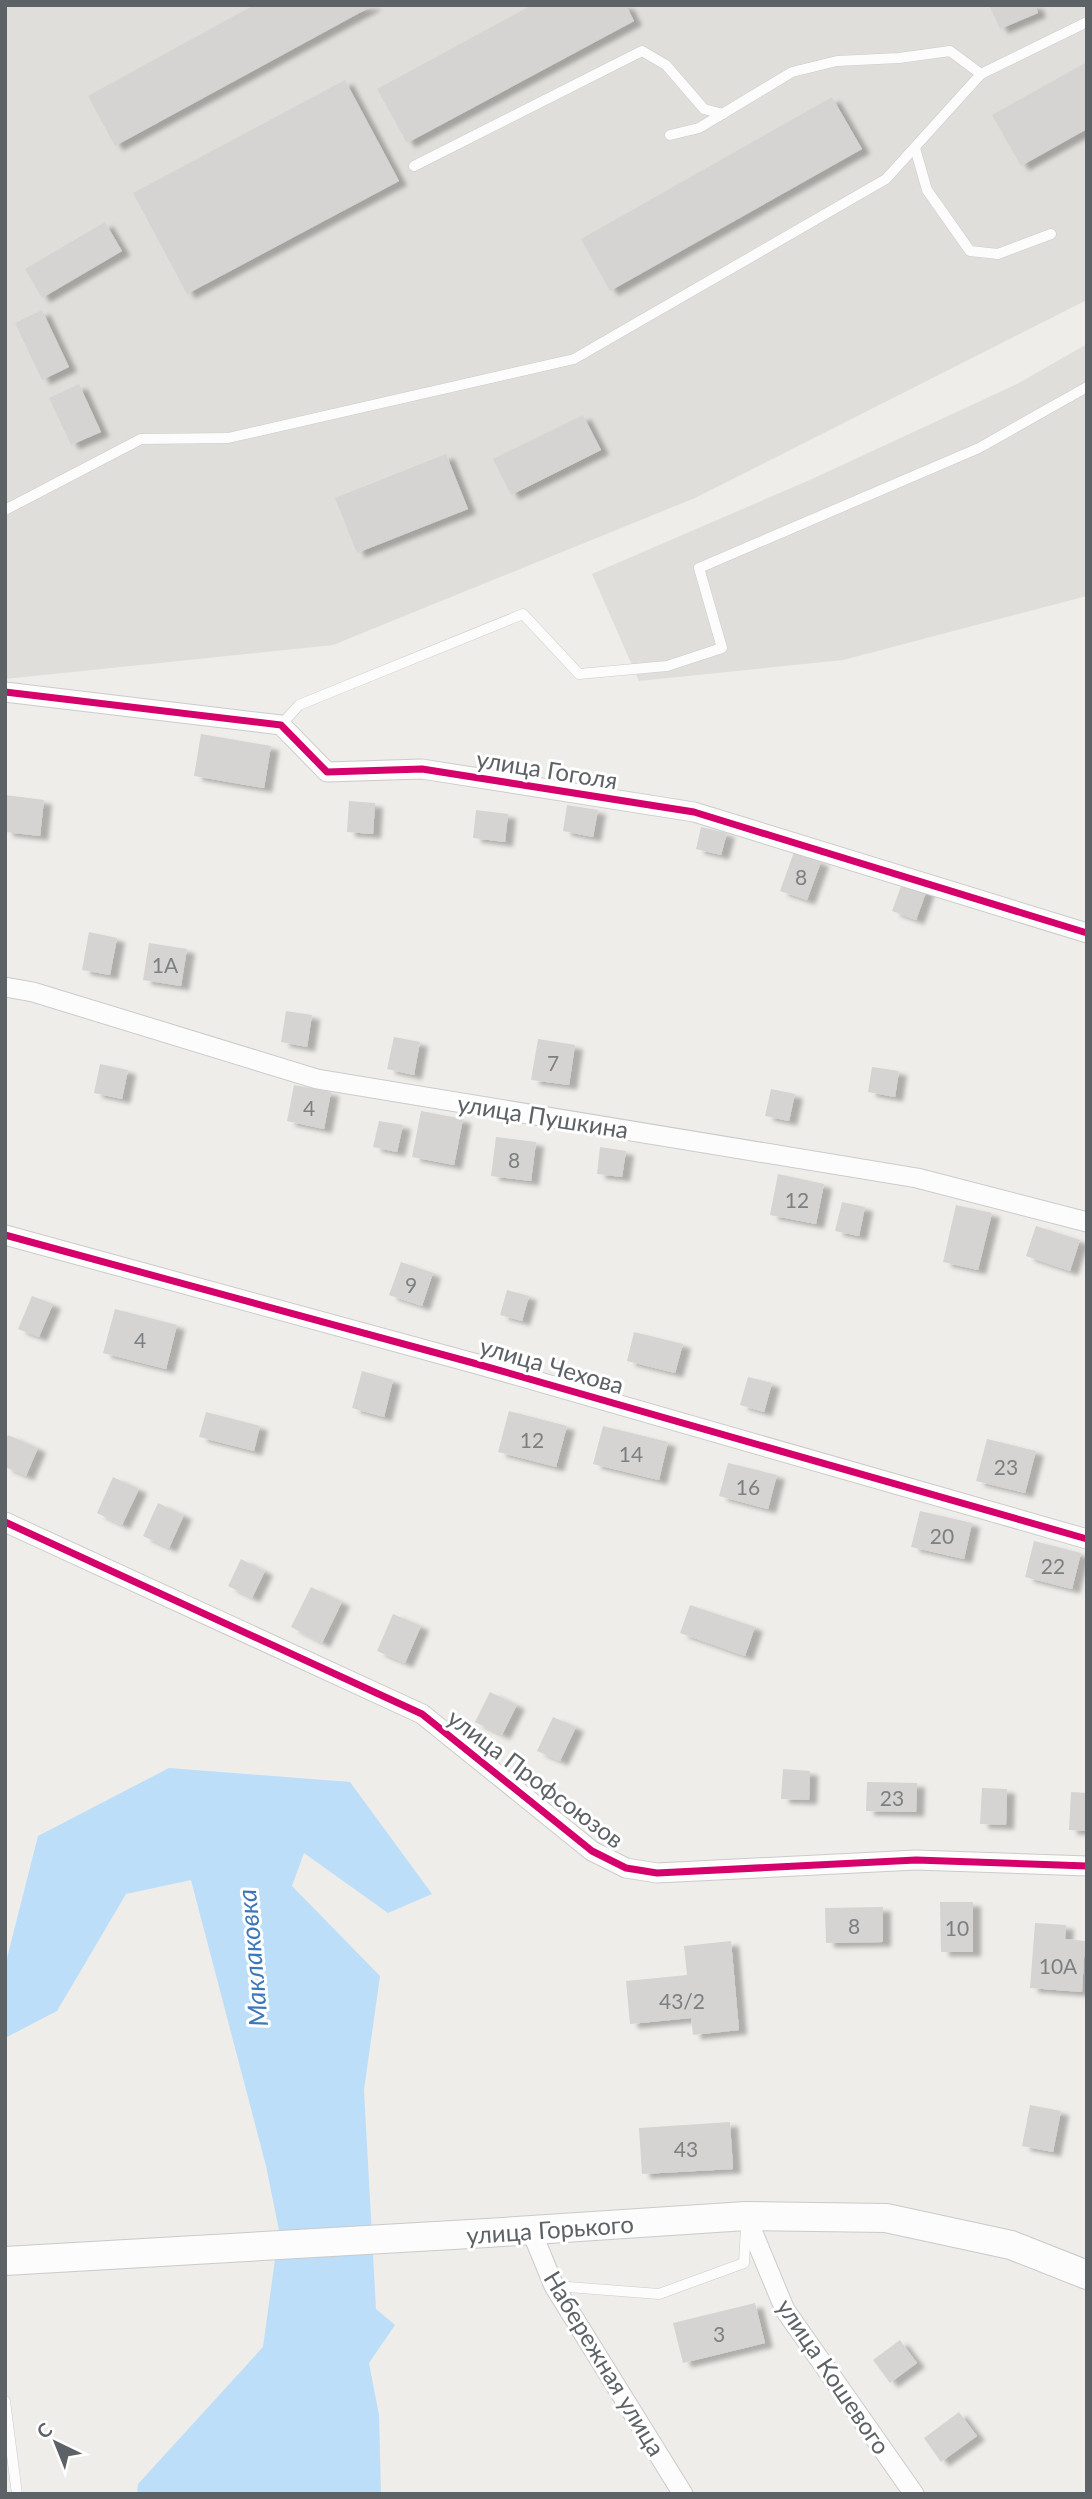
<svg xmlns="http://www.w3.org/2000/svg" width="1092" height="2499" font-family="Lato,sans-serif">
  <style>
    .industrial { fill: #dfdeda }
    .water { fill: #bddef8 }
    .building { fill: #d5d4d2; filter: url(#shadow) }
    .lines { fill: none; stroke-linecap: round; stroke-linejoin: round }
    .lane-casing { stroke: #cbcbcb; stroke-width: 11 }
    .street-casing { stroke: #cbcbcb; stroke-width: 21 }
    .secondary-casing { stroke: #c9cac9; stroke-width: 30 }
    .lane { stroke: #fcfcfc; stroke-width: 10 }
    .street { stroke: #fcfcfc; stroke-width: 19 }
    .secondary { stroke: #fcfcfc; stroke-width: 28 }
    .cycleway-casing { stroke: #fff; stroke-width: 11 }
    .cycleway { stroke: #d6006c; stroke-width: 7 }
    .labels { text-anchor: middle; dominant-baseline: central; stroke-width: 6; stroke-linejoin: round; paint-order: stroke }
    .number-label { font-size: 21px; fill: #7c8083 }
    .street-label { font-size: 24px; fill: #5d6267; stroke: #fff }
    .water-label { font-size: 26px; font-style: italic; fill: #3c78b9; stroke: #fff }
  </style>
  <defs>
    <filter id="shadow"><feDropShadow dx="8" dy="4.5" stdDeviation="2" flood-color="#0004"/></filter>
  </defs>
  <rect width="100%" height="100%" fill="#eeede9"/>
  <g class="industrial">
    <polygon points="5,5 1087,5 1087,300 695,498 333,645 5,679"/>
    <polygon points="1087,344 1087,596 843,660 639,681 592,574 812,479 1017,384"/>
  </g>
  <polygon class="water" points="169,1768 350,1782 432,1894 388,1913 304,1853 292,1886 380,1976 364,2090 376,2309 395,2325 369,2363 379,2415 381,2494 137,2494 138,2484 263,2347 279,2230 266,2166 191,1880 126,1894 57,2011 5,2038 5,1966 38,1836"/>
  <g class="building">
    <polygon points="254,5 374,5 115,146 88,96"/>
    <polygon points="532,5 626,5 634,21 407,143 377,89"/>
    <polygon points="989,5 1035,5 1038,13 1000,29"/>
    <polygon points="1087,62 1087,129 1021,166 992,115"/>
    <polygon points="345,80 399,181 187,294 133,193"/>
    <polygon points="832,97 862,149 610,291 581,239"/>
    <polygon points="105,222 122,251 42,298 25,269"/>
    <polygon points="42,310 69,367 42,380 15,323"/>
    <polygon points="79,384 101,432 71,445 49,398"/>
    <polygon points="583,415 601,450 511,495 493,459"/>
    <polygon points="446,454 468,509 357,553 335,498"/>
    <polygon points="201,734 271,746 264,788 194,776"/>
    <polygon points="5,795 44,800 40,836 5,832"/>
    <polygon points="349,801 375,803 373,834 347,832"/>
    <polygon points="567,805 598,810 593,837 563,831"/>
    <polygon points="476,810 508,814 505,842 473,838"/>
    <polygon points="701,827 727,833 721,855 696,849"/>
    <polygon points="794,852 821,862 807,900 780,891"/>
    <polygon points="903,881 927,890 916,920 892,911"/>
    <polygon points="89,932 117,938 110,975 82,970"/>
    <polygon points="149,943 187,949 181,986 143,980"/>
    <polygon points="286,1011 312,1015 307,1047 281,1042"/>
    <polygon points="394,1037 420,1042 414,1075 387,1069"/>
    <polygon points="538,1039 575,1045 569,1085 531,1080"/>
    <polygon points="100,1064 128,1070 122,1099 94,1093"/>
    <polygon points="872,1067 899,1071 895,1097 868,1092"/>
    <polygon points="294,1085 331,1092 324,1129 287,1121"/>
    <polygon points="771,1089 795,1094 789,1121 765,1116"/>
    <polygon points="421,1111 463,1119 454,1165 412,1157"/>
    <polygon points="379,1121 403,1125 397,1152 373,1147"/>
    <polygon points="496,1137 536,1142 531,1181 491,1176"/>
    <polygon points="600,1147 626,1151 622,1177 597,1174"/>
    <polygon points="778,1174 824,1184 816,1224 770,1215"/>
    <polygon points="842,1202 865,1207 859,1236 835,1231"/>
    <polygon points="956,1205 992,1213 978,1270 943,1262"/>
    <polygon points="1036,1226 1080,1240 1070,1271 1026,1256"/>
    <polygon points="401,1262 433,1273 422,1306 389,1295"/>
    <polygon points="507,1290 529,1296 522,1321 500,1315"/>
    <polygon points="32,1296 53,1304 39,1337 18,1329"/>
    <polygon points="115,1309 177,1325 166,1369 103,1353"/>
    <polygon points="634,1332 683,1344 675,1373 627,1361"/>
    <polygon points="362,1371 393,1380 384,1417 352,1408"/>
    <polygon points="748,1377 772,1383 764,1412 740,1405"/>
    <polygon points="509,1411 567,1426 556,1467 498,1452"/>
    <polygon points="206,1412 260,1426 254,1451 199,1437"/>
    <polygon points="603,1426 668,1442 659,1480 593,1464"/>
    <polygon points="8,1435 38,1448 26,1476 5,1467 5,1442"/>
    <polygon points="987,1439 1036,1451 1025,1493 976,1481"/>
    <polygon points="728,1463 777,1475 768,1509 719,1496"/>
    <polygon points="113,1477 139,1489 122,1525 97,1513"/>
    <polygon points="158,1503 184,1515 169,1548 143,1536"/>
    <polygon points="920,1511 972,1523 964,1559 911,1547"/>
    <polygon points="1034,1541 1081,1553 1072,1589 1025,1577"/>
    <polygon points="241,1559 265,1571 252,1598 228,1586"/>
    <polygon points="311,1587 342,1602 322,1643 291,1627"/>
    <polygon points="690,1605 755,1627 745,1656 680,1633"/>
    <polygon points="393,1614 421,1626 405,1663 377,1651"/>
    <polygon points="490,1692 517,1705 502,1735 475,1722"/>
    <polygon points="553,1717 576,1727 560,1761 537,1751"/>
    <polygon points="783,1769 810,1771 809,1800 781,1799"/>
    <polygon points="867,1782 917,1783 916,1812 866,1811"/>
    <polygon points="982,1788 1007,1789 1006,1825 980,1824"/>
    <polygon points="1071,1792 1087,1793 1087,1831 1069,1830"/>
    <polygon points="940,1902 973,1902 973,1952 941,1952"/>
    <polygon points="883,1907 883,1942 826,1943 825,1908"/>
    <polygon points="1035,1923 1066,1925 1065,1939 1085,1941 1082,1992 1030,1988"/>
    <polygon points="731,1941 739,2030 693,2035 691,2018 630,2024 626,1981 687,1975 684,1946"/>
    <polygon points="1030,2105 1061,2111 1053,2152 1022,2146"/>
    <polygon points="730,2122 733,2169 642,2174 639,2128"/>
    <polygon points="755,2303 765,2343 683,2363 673,2323"/>
    <polygon points="900,2340 917,2363 890,2383 873,2360"/>
    <polygon points="959,2412 977,2436 941,2462 924,2438"/>
  </g>
  <g class="lines">
    <g class="lane-casing">
      <g id="lane">
        <polyline points="670,135 699,128 792,72 837,61 899,58 950,51 981,74"/>
        <polyline points="915,148 927,190 970,251 998,254 1051,234"/>
        <polyline points="414,166 642,51 666,65 704,109 723,114"/>
        <polyline points="5,510 141,439 228,438 574,359 886,179 981,74 1087,22"/>
        <polyline points="281,725 299,705 523,614 579,674 667,666 722,648 699,568 979,448 1087,387"/>
        <polyline points="555,2286 659,2294 744,2263 746,2228"/>
        <polyline points="5,2401 17,2494"/>
      </g>
    </g>
    <g class="street-casing">
      <g id="street">
        <polyline points="5,692 281,725 327,772 422,769 694,812 1087,933"/>
        <polyline points="5,987 33,992 317,1079 917,1178 1087,1222"/>
        <polyline points="5,1235 477,1364 1087,1539"/>
        <polyline points="5,1522 422,1714 592,1851 626,1868 657,1873 916,1860 1087,1866"/>
        <polyline points="746,2216 785,2310 914,2494"/>
        <polyline points="531,2230 554,2286 683,2494"/>
      </g>
    </g>
    <g class="secondary-casing">
      <polyline id="secondary" points="5,2261 487,2233 746,2216 886,2218 1011,2245 1087,2275"/>
    </g>
    <use href="#lane" class="lane"/>
    <use href="#street" class="street"/>
    <use href="#secondary" class="secondary"/>
    <g class="cycleway-casing">
      <g id="cycleway">
        <polyline points="5,692 281,725 327,772 422,769 694,812 1087,933"/>
        <polyline points="5,1235 477,1364 1087,1539"/>
        <polyline points="5,1522 422,1714 592,1851 626,1868 657,1873 916,1860 1087,1866"/>
      </g>
    </g>
    <use href="#cycleway" class="cycleway"/>
  </g>
  <g class="labels">
    <g class="number-label">
      <text x="801" y="876">8</text>
      <text x="165" y="964">1А</text>
      <text x="553" y="1062">7</text>
      <text x="309" y="1107">4</text>
      <text x="514" y="1159">8</text>
      <text x="797" y="1199">12</text>
      <text x="411" y="1284">9</text>
      <text x="140" y="1339">4</text>
      <text x="532" y="1439">12</text>
      <text x="631" y="1453">14</text>
      <text x="1006" y="1466">23</text>
      <text x="748" y="1486">16</text>
      <text x="942" y="1535">20</text>
      <text x="1053" y="1565">22</text>
      <text x="892" y="1797">23</text>
      <text x="854" y="1925">8</text>
      <text x="957" y="1927">10</text>
      <text x="1058" y="1965">10А</text>
      <text x="682" y="2000">43/2</text>
      <text x="686" y="2148">43</text>
      <text x="719" y="2333">3</text>
    </g>
    <g class="street-label">
      <text transform="translate(547 769) rotate(9)">улица Гоголя</text>
      <text transform="translate(543 1116) rotate(9)">улица Пушкина</text>
      <text transform="translate(552 1365) rotate(16)">улица Чехова</text>
      <text transform="translate(536 1778) rotate(37)">улица Профсоюзов</text>
      <text transform="translate(550 2229) rotate(-4)">улица Горького</text>
      <text transform="translate(605 2363) rotate(59)">Набережная улица</text>
      <text transform="translate(834 2376) rotate(56)">улица Кошевого</text>
    </g>
    <g class="water-label">
      <text transform="translate(252 1958) rotate(-95)">Маклаковка</text>
    </g>
  </g>
  <rect width="1092" height="2499" fill="none" stroke="#5d6267" stroke-width="14"/>
  <g transform="translate(56 2443) rotate(317)" stroke="#ffffff" stroke-width="5" paint-order="stroke">
  <path d="M0-5L12 26L0 18L-12 26Z" fill="#5d6267"/>
  <text y="-10" font-size="19" font-weight="bold" text-anchor="middle" fill="#5d6267">С</text>
  </g>
</svg>
